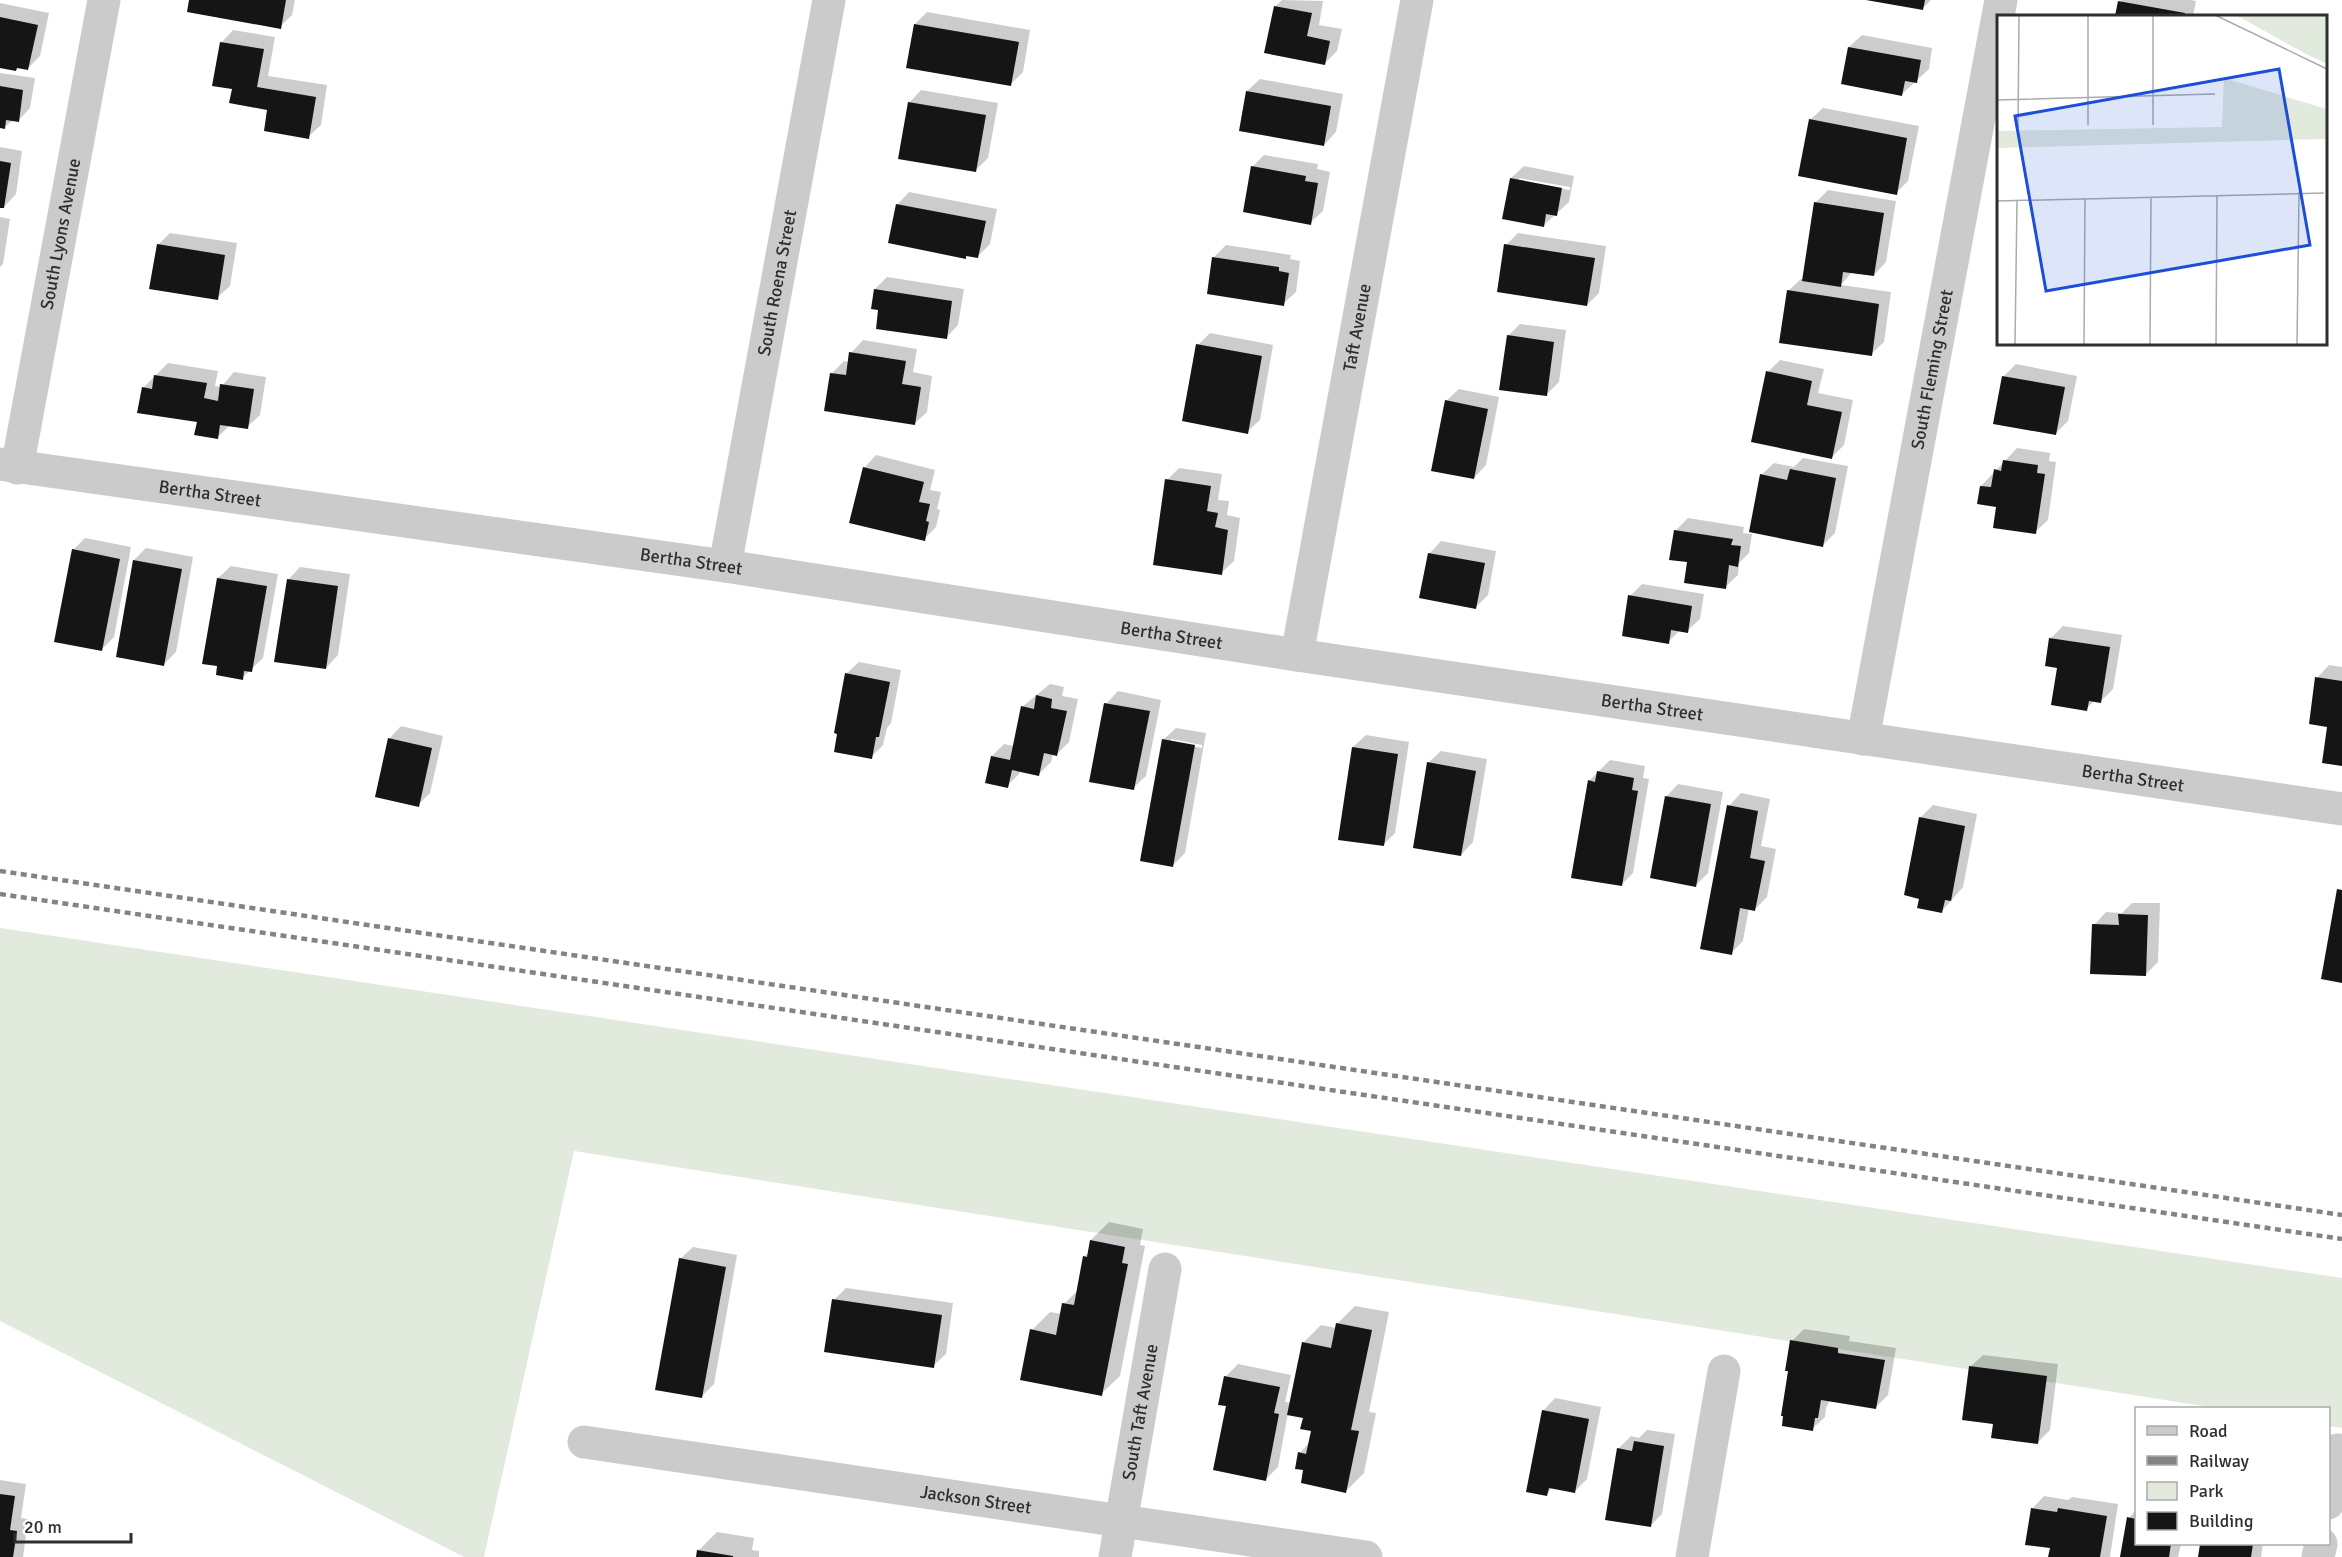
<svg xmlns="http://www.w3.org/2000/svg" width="2342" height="1557" font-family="Signika,sans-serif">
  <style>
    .green { fill: #e2eadd }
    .shadow { fill: #0003; fill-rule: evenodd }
    .building { fill: #151515 }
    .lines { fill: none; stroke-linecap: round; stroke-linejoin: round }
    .minor { stroke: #cbcbcb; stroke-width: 33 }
    .rail { stroke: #838383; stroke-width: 4.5; stroke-dasharray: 6 4.5; stroke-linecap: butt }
    .labels { text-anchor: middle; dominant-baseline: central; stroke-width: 6; stroke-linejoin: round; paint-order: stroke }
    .street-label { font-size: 18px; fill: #2e2e2e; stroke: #fff }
    .inset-road { fill: none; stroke: #ababab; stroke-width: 1.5 }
    .view { fill: #1d4ed8; fill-opacity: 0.15; stroke: #1d4ed8; stroke-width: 3 }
    .inset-edge { fill: none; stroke: #2e2e2e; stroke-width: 3 }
  </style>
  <rect width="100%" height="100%" fill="#fff"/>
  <polygon class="green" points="0,928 2342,1278 2342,1428 2329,1426 2328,1408 2216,1408 574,1151 484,1557 464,1557 0,1321"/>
  <g class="shadow">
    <polygon points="191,0 295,0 292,15 280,27"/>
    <polygon points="1282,0 1323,1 1319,25 1342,29 1337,51 1325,63 1275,7"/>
    <polygon points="1867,0 1931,0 1923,8"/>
    <polygon points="2121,0 2191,0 2196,1 2193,16 2117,16"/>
    <polygon points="0,3 49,13 40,56 28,68 0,66"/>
    <polygon points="927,12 1030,30 1023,72 1011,84 915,24"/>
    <polygon points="233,30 275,37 268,76 327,85 321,125 308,137 269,108 234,88 221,43"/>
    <polygon points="1862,35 1932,48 1929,69 1902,94 1849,47"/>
    <polygon points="0,73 35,78 30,108 18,121 13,120 5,127 0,127"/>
    <polygon points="1260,79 1343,94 1336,132 1324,145 1247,91"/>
    <polygon points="921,90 998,103 988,158 976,170 909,103"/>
    <polygon points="1823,108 1919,126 1908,181 1896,193 1810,120"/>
    <polygon points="0,147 22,151 16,194 4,207 0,206"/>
    <polygon points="1264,155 1318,164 1317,169 1330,172 1323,211 1310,223 1252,167"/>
    <path d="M1524 166 1574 176 1569 202 1544 225 1511 178ZM1519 178 1570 187V190L1519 181Z"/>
    <polygon points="1828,190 1896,201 1886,262 1874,275 1853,271 1841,285 1891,292 1884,342 1871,354 1788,291 1801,279 1803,279 1815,203"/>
    <polygon points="909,192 997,209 990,244 978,256 968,254 965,257 897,205"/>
    <polygon points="0,217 10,219 3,264 0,267"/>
    <polygon points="170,233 237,243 230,286 217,298 158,245"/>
    <polygon points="1518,233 1606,246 1599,293 1587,305 1506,245"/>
    <polygon points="1226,245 1291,255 1290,259 1300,261 1296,292 1283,304 1214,257"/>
    <polygon points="887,277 964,289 958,325 946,338 880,309 875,289"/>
    <polygon points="1520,324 1566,330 1559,382 1546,395 1508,336"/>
    <polygon points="1210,333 1273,345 1260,420 1247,432 1198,345"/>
    <polygon points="863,340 917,349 913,372 932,376 927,412 914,424 832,373 844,361 849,362 851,353"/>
    <polygon points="1780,360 1824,369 1818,393 1853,400 1844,445 1832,457 1768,372"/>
    <polygon points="168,363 218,371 215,386 221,387 234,372 266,377 260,415 247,427 230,425 218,437 198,421 143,388"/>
    <polygon points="2016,364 2077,376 2068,421 2056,433 2004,376"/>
    <polygon points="1459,389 1499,397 1486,465 1474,478 1446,401"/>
    <polygon points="2017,448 2050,453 2049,461 2056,462 2048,520 2035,532 1997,506 1981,486"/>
    <polygon points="876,455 935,470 930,490 941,492 937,509 940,510 936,527 924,539 864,468"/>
    <polygon points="1803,458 1848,466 1835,533 1823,545 1761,475 1774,463 1794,467"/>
    <polygon points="1179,468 1222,474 1218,500 1229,501 1227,515 1240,518 1234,561 1221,573 1167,480"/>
    <polygon points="1688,518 1744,527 1743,533 1752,534 1749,553 1739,563 1738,575 1725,587 1675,531"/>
    <polygon points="85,538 131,547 114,637 102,649 73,550"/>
    <polygon points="1441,541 1496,551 1488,595 1476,607 1429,554"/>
    <polygon points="146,548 193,557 176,652 164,664 134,560"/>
    <polygon points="231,566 278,574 263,658 242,678 218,578"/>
    <polygon points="300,567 350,574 338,655 326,668 288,580"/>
    <polygon points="1642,584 1704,594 1700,619 1687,631 1680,630 1668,642 1630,596"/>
    <polygon points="2063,626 2122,635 2113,689 2101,701 2095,700 2086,709 2059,666 2051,638"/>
    <polygon points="859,662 901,670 891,723 887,728 883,745 871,757 846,674"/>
    <polygon points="2329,665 2342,667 2342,765 2317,678"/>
    <polygon points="1050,684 1064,687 1062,696 1078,699 1069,742 1056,755 1053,754 1051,762 1039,774 1020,770 1019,774 1007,786 992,756 1004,744 1014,746 1022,707"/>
    <polygon points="1118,691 1161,700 1146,776 1133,788 1106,704"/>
    <polygon points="401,726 443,736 430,793 418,805 389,739"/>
    <path d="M1176 728 1206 733 1185 853 1173 865 1163 740ZM1171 739 1202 745V748L1171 742Z"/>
    <polygon points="1366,735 1409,742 1395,833 1383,845 1353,747"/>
    <polygon points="1441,751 1487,759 1473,842 1461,855 1428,763"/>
    <polygon points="1610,760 1645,766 1643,778 1649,779 1633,873 1621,885 1589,781"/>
    <polygon points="1678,784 1723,792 1708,873 1696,885 1666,797"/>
    <polygon points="1741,793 1770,799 1761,846 1776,849 1767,897 1755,909 1749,908 1743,941 1731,953 1729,806"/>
    <polygon points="1933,805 1977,814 1963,887 1942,911 1920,897 1921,817"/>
    <polygon points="2132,903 2160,903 2158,962 2146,974 2094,925 2106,912 2122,913"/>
    <polygon points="1109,1222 1143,1229 1140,1245 1145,1246 1120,1376 1101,1394 1032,1330 1050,1312 1062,1314 1064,1304 1078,1290 1084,1257 1089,1252 1091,1240"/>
    <polygon points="693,1247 737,1255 714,1384 702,1396 680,1259"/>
    <polygon points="846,1288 953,1303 946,1354 933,1366 834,1300"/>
    <polygon points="1355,1306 1389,1312 1369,1412 1376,1413 1364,1473 1346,1491 1305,1469 1300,1453 1310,1442 1313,1430 1305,1417 1288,1413 1278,1467 1266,1479 1228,1405 1225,1377 1238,1364 1291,1375 1285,1402 1291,1403 1303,1343 1321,1325 1336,1328 1337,1324"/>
    <polygon points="1804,1329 1850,1336 1849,1341 1896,1348 1888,1395 1876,1407 1830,1400 1826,1408 1825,1417 1812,1429 1792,1341"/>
    <polygon points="1983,1355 2058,1364 2050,1430 2038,1442 1995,1423 1970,1367"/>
    <polygon points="1555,1398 1601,1407 1587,1479 1574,1492 1553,1487 1546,1494 1543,1411"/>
    <polygon points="1647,1430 1675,1434 1662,1514 1650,1526 1618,1449 1631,1436 1639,1438"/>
    <polygon points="0,1480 26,1484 21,1518 28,1519 23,1557 0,1557"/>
    <polygon points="2044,1496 2068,1500 2072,1497 2118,1504 2110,1557 2050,1557 2052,1547 2032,1509"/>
    <polygon points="2136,1510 2136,1544 2181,1544 2178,1557 2122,1557 2129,1518"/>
    <polygon points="717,1532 754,1538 752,1550 759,1551 759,1557 697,1557 698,1551"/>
    <polygon points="2201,1544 2263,1544 2261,1557 2199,1557"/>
  </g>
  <g class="building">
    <polygon points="189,0 286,0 281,29 187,12"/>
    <polygon points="1866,0 1925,0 1923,10"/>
    <polygon points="2118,1 2185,13 2184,16 2115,16"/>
    <polygon points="1274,6 1312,13 1307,36 1330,41 1325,65 1264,53"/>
    <polygon points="0,17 38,25 28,70 17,68 16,71 0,68"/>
    <polygon points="914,24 1019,42 1011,86 906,68"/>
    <polygon points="220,42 264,49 257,87 316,97 309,139 264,131 267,110 229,103 232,89 212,86"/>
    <polygon points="1848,47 1921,60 1917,83 1905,81 1902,96 1841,84"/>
    <polygon points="0,86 23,90 19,122 6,120 5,129 0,128"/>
    <polygon points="1246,91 1331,106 1324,146 1239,131"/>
    <polygon points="908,102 986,115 976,172 898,159"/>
    <polygon points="1809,119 1907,138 1897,195 1798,176"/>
    <polygon points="0,161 11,163 4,208 0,208"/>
    <polygon points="1251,166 1306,176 1305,181 1318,183 1311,225 1243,212"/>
    <polygon points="1510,178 1562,188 1557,216 1546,214 1544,227 1502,219"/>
    <polygon points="1814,202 1884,213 1874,276 1843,272 1841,287 1802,281"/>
    <polygon points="896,204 986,221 978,258 966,256 966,259 888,243"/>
    <polygon points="157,244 225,255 218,300 149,289"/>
    <polygon points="1504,244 1595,258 1587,306 1497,292"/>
    <polygon points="1212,257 1279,267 1279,271 1289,273 1284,306 1207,294"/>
    <polygon points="874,289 952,301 947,339 876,329 878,310 871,309"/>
    <polygon points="1787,290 1879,304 1872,356 1779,343"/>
    <polygon points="1507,335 1554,342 1547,396 1499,390"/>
    <polygon points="1196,344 1262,356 1248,434 1182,421"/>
    <polygon points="849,352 906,361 902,384 921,387 915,425 824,411 830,373 846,375"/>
    <polygon points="1766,371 1812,381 1807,405 1842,412 1832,459 1751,442"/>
    <polygon points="154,375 207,383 204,398 218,401 220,384 254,389 248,429 220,425 218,439 194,435 197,422 137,413 142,387 152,389"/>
    <polygon points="2002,376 2065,387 2056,435 1993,424"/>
    <polygon points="1445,400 1488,409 1474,479 1431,471"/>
    <polygon points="2003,460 2038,465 2037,473 2045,474 2036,534 1993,528 1996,507 1977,504 1980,486 1991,487 1994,469 2001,471"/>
    <polygon points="863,467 924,482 919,502 930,504 926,521 929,522 925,541 849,523"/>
    <polygon points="1790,469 1836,478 1823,547 1749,532 1760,474 1787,480"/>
    <polygon points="1165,479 1211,486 1207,511 1218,513 1215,527 1228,530 1222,575 1153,565"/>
    <polygon points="1674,530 1733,539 1731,545 1741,546 1738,567 1729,565 1726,589 1684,583 1687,562 1669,560"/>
    <polygon points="72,549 120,559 102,651 54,642"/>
    <polygon points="1428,553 1485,563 1476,609 1419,598"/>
    <polygon points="133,560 182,569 164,666 116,657"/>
    <polygon points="217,578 267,586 252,672 244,671 243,680 216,675 217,666 202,664"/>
    <polygon points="287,579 338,586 326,669 274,662"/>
    <polygon points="1628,595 1692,606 1688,633 1671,630 1669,644 1622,636"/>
    <polygon points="2049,638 2110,647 2101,703 2089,701 2087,711 2051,705 2057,668 2045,666"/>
    <polygon points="845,673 890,682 879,737 876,737 872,759 834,752 837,734 834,733"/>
    <polygon points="2315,677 2342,681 2342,766 2322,763 2327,727 2309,724"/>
    <polygon points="1036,695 1052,699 1051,708 1067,711 1057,756 1044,753 1039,776 1012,770 1008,788 985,783 991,756 1010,760 1021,706 1034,709"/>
    <polygon points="1104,703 1150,711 1134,790 1089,782"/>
    <polygon points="388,738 432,748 419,807 375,797"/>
    <polygon points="1162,739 1195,745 1173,867 1140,861"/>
    <polygon points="1352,747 1398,754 1384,846 1338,840"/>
    <polygon points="1427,762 1476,771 1461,856 1413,848"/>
    <polygon points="1597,771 1634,778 1632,790 1638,791 1622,886 1571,878 1588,780 1595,782"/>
    <polygon points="1665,796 1711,804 1696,887 1650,878"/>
    <polygon points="1727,805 1758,811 1750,858 1765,861 1755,911 1740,908 1732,955 1700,949"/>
    <polygon points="1919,817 1965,826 1951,901 1945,900 1942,913 1917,908 1919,899 1904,895"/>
    <polygon points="2337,889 2342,890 2342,983 2321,979"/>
    <polygon points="2118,914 2148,915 2146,976 2090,974 2092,924 2119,925"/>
    <polygon points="1090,1240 1125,1247 1122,1263 1128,1264 1102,1396 1020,1380 1030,1329 1056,1335 1062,1303 1074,1305 1083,1256 1087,1257"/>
    <polygon points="679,1258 726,1267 702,1398 655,1390"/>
    <polygon points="832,1299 942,1315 934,1368 824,1352"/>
    <polygon points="1336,1323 1372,1330 1351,1430 1359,1431 1346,1493 1301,1483 1303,1470 1295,1469 1298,1452 1306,1454 1311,1431 1300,1429 1303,1418 1287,1415 1302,1342 1331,1348"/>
    <polygon points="1790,1340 1838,1348 1838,1353 1885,1360 1876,1409 1821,1400 1818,1418 1815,1418 1813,1431 1782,1426 1783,1416 1781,1416 1788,1371 1785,1371"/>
    <polygon points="1969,1366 2047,1376 2038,1444 1991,1438 1993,1424 1962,1420"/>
    <polygon points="1224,1376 1280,1387 1274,1413 1279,1414 1266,1481 1213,1470 1226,1406 1218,1405"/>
    <polygon points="1542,1410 1589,1419 1575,1493 1549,1488 1547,1496 1526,1492"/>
    <polygon points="1634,1441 1664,1446 1651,1527 1605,1520 1617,1448 1632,1451"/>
    <polygon points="0,1494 15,1496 10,1530 17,1531 13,1557 0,1557"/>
    <polygon points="2031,1508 2057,1512 2058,1508 2107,1516 2100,1557 2048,1557 2050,1548 2025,1545"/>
    <polygon points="2127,1517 2136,1519 2136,1544 2171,1544 2169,1557 2120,1557"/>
    <polygon points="2200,1544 2253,1544 2251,1557 2198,1557"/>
    <polygon points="697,1550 733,1556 733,1557 696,1557"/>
  </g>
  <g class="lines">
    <g class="minor">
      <path id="s1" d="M0 464 725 566 1297 655 2342 809"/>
      <path id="s2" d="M17 468 104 0"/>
      <path id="s3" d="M725 566 829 0"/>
      <path id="s4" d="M1297 655 1417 0"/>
      <path id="s5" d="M1863 739 2001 0"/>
      <path id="s6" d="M584 1442 1366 1557"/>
      <polyline points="2328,1503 2338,1450"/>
      <path id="s7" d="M1115 1557 1165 1269"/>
      <polyline points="1692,1557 1724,1371"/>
      <polyline points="2318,1557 2321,1544"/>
    </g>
    <g class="rail">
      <polyline points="0,871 2342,1215"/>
      <polyline points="0,894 2342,1239"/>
    </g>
  </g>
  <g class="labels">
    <g class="street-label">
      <text stroke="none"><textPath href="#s2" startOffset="238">South Lyons Avenue</textPath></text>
      <text stroke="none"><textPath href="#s3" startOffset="288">South Roena Street</textPath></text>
      <text stroke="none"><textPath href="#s4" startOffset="333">Taft Avenue</textPath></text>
      <text stroke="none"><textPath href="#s5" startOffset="376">South Fleming Street</textPath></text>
      <text stroke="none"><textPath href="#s1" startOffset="212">Bertha Street</textPath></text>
      <text stroke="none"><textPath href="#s1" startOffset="698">Bertha Street</textPath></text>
      <text stroke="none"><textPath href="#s1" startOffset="1184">Bertha Street</textPath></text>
      <text stroke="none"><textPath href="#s1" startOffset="1670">Bertha Street</textPath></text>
      <text stroke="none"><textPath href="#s1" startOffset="2156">Bertha Street</textPath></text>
      <text stroke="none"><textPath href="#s7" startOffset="147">South Taft Avenue</textPath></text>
      <text stroke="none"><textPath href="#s6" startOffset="396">Jackson Street</textPath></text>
    </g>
  </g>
  <g transform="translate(1997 15)">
    <rect width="330" height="330" fill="#fff"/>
    <path d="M239 0H330V49L307 38ZM227 63 330 94V124L0 133V116L225 112Z" fill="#e2eadd"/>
    <path class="inset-road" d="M91 0V110M156 0V110M218 0 330 54M0 85 218 79M21 113 22 0M0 186 327 178M18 330 20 186M87 330 88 183M153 330 154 182M219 330 220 180M300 330 302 177"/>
    <path class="view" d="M282 54 313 230 49 276 18 101Z"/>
    <rect width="330" height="330" class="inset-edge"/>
  </g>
  <rect x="2135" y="1407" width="195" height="138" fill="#ffffff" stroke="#ababab" stroke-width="1.5"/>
  <rect x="2147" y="1426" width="30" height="9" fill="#cbcbcb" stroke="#ababab" stroke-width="1.5"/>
  <text x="2189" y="1437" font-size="18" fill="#2e2e2e">Road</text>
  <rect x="2147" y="1456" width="30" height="9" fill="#838383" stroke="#ababab" stroke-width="1.5"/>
  <text x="2189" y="1467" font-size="18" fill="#2e2e2e">Railway</text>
  <rect x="2147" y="1482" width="30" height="18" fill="#e2eadd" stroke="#ababab" stroke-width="1.5"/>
  <text x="2189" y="1497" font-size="18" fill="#2e2e2e">Park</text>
  <rect x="2147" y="1512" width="30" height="18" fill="#151515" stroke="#ababab" stroke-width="1.5"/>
  <text x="2189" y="1527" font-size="18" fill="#2e2e2e">Building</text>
  <path d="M15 1533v9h116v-9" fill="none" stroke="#2e2e2e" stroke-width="3"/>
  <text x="24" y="1533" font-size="18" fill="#2e2e2e" stroke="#ffffff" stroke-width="4.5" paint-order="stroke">20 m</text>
</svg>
